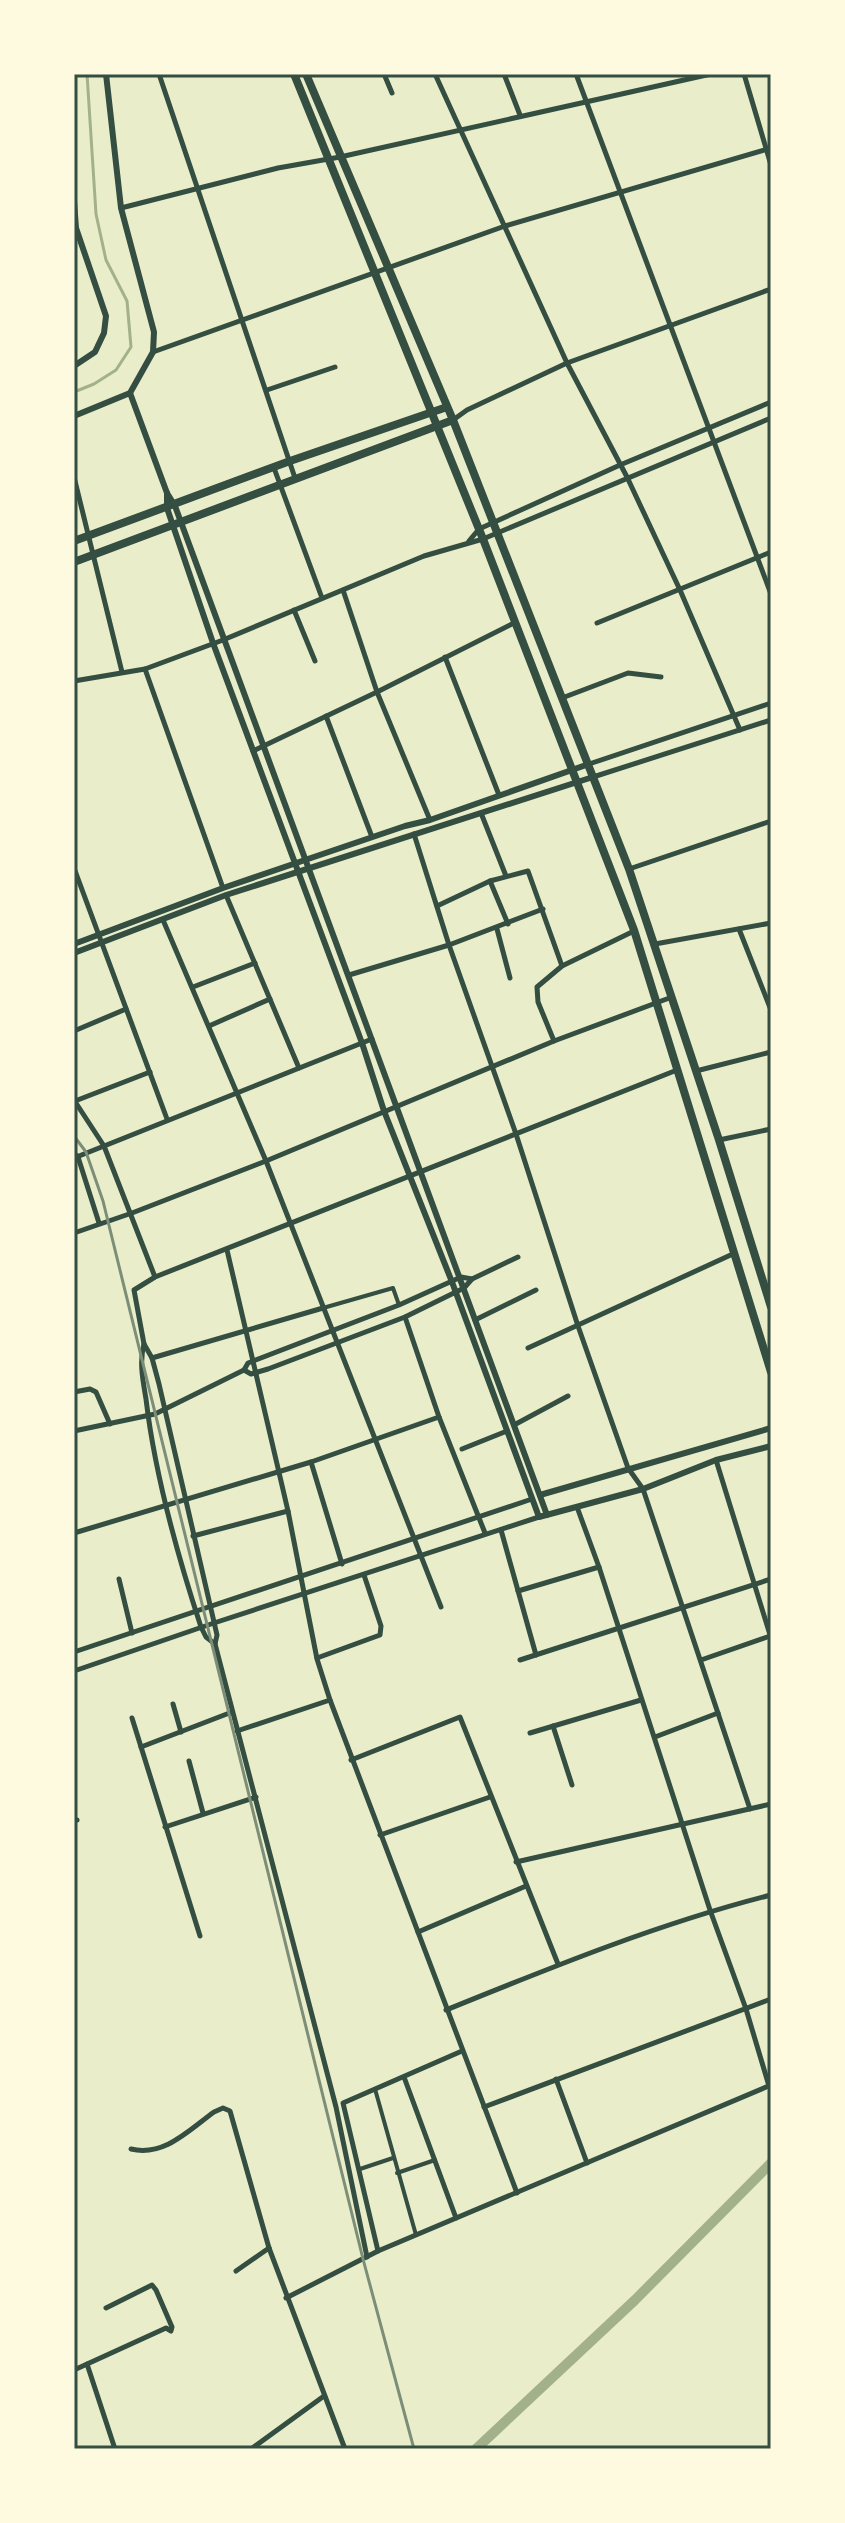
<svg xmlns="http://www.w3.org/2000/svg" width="845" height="2523" font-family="Cabin,sans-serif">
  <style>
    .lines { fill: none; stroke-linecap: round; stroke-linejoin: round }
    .stream { stroke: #a3b18a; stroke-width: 3 }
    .canal { stroke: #a3b18a; stroke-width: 10 }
    .pedestrian { stroke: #344e41; stroke-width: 4 }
    .minor { stroke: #344e41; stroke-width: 5 }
    .tertiary { stroke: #344e41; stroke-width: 6 }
    .primary { stroke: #344e41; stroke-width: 8 }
    .rail { stroke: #7c8e77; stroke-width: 3 }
    .neatline { fill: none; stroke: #344e41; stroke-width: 3 }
  </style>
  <rect width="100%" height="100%" fill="#e9edc9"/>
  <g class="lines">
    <polyline class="stream" points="74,392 94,384 116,370 131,347 127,301 106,260 96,214 87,74"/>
    <polyline class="canal" points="476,2449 635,2300 771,2163"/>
    <g class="pedestrian">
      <polyline points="323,1308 393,1288 399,1305"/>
      <polyline points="375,2089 416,2235"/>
      <polyline points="360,2169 393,2158"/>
      <polyline points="397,2173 435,2160"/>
    </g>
    <g class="minor">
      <polyline points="159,74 295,478"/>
      <polyline points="384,74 392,93"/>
      <polyline points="435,74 567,363 627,477 680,590 740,730"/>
      <polyline points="504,74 520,115"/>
      <polyline points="576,74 771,594"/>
      <polyline points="744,74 771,165"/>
      <polyline points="121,208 278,168 340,157 711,74"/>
      <polyline points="153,352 505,226 771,148"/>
      <polyline points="267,390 335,367"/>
      <polyline points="453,420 467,410 567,363 771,289"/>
      <polyline points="274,468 322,598"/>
      <polyline points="74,477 122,672"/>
      <polyline points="469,541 479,529 620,465 771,402"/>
      <polyline points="343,590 377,692 430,820"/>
      <polyline points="294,610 315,661"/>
      <polyline points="597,623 771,552"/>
      <polyline points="445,657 499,795"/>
      <polyline points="145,669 223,888"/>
      <polyline points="74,681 145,669 223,640 424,556 483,539 771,418"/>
      <polyline points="562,698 628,673 661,677"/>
      <polyline points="326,716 372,837"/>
      <polyline points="253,751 377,692 514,623"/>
      <polyline points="589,764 771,703"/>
      <polyline points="593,777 771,720"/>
      <polyline points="481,813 506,876"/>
      <polyline points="414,834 449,945 516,1134 578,1326 628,1468 643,1489 750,1809"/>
      <polyline points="74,868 167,1119"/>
      <polyline points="629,869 771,821"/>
      <polyline points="490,881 508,924"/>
      <polyline points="226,895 299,1068"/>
      <polyline points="437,906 490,881 528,871 562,966"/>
      <polyline points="163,920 266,1161 441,1607"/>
      <polyline points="497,929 510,978"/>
      <polyline points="739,929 771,1010"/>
      <polyline points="655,944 771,923"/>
      <polyline points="349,975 449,945 543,909"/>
      <polyline points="193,987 255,963"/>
      <polyline points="209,1026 270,999"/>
      <polyline points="74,1031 126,1009"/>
      <polyline points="554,1041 538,1002 537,987 562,966 634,931"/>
      <polyline points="696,1071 771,1052"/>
      <polyline points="74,1100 104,1146 155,1277"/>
      <polyline points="75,1101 150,1072"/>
      <polyline points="719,1140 771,1129"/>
      <polyline points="74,1153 78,1157 99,1223"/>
      <polyline points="74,1158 372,1039"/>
      <polyline points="74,1233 132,1213 266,1161 554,1041 672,997"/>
      <polyline points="227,1250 288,1511 317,1659 330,1700 517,2193"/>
      <polyline points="405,1317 439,1417 485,1533"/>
      <polyline points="475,1320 536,1290"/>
      <path d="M144 1344C139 1362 143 1381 146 1399 155 1476 177 1554 201 1627L206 1637 215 1644"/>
      <polyline points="528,1348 735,1253"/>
      <polyline points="152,1358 323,1308"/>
      <polyline points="244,1370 251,1374 268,1369 405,1317 464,1288 472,1279 518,1257"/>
      <polyline points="74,1392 90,1389 96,1392 110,1424"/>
      <polyline points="514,1425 568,1396"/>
      <polyline points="74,1431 155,1414 244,1370 248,1363 399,1305 461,1277 472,1279"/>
      <polyline points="462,1449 507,1431"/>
      <polyline points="716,1460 771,1638"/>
      <polyline points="311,1462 342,1564"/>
      <polyline points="577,1507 599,1567 710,1910 746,2009 769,2086"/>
      <polyline points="501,1530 536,1655"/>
      <polyline points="74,1533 311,1462 439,1417"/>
      <polyline points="193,1536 288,1511"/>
      <polyline points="119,1579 132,1633"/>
      <polyline points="518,1591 599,1567"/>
      <polyline points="74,1652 532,1499"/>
      <polyline points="317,1658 380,1635 381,1626 364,1575"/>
      <polyline points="520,1660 771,1579"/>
      <polyline points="701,1660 770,1636"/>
      <polyline points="74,1671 214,1623 539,1517"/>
      <polyline points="173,1704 181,1732"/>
      <polyline points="132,1718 200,1936"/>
      <polyline points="553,1726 572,1785"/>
      <polyline points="237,1731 330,1700"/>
      <polyline points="530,1733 641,1700"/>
      <polyline points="655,1737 718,1713"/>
      <polyline points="141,1747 232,1712"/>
      <polyline points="351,1760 460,1717 558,1964"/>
      <polyline points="189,1761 203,1813"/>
      <polyline points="74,1820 77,1820"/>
      <polyline points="165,1827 256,1797"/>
      <polyline points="380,1835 490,1797"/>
      <polyline points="516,1862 771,1804"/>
      <polyline points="418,1932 526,1886"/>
      <path d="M446 2010C552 1967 660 1923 771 1895"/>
      <polyline points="404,2077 456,2218"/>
      <polyline points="556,2079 587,2163"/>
      <polyline points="484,2107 771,1999"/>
      <path d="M131 2149C164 2157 189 2130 214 2112L223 2108 230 2111 269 2248 345 2449"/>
      <polyline points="378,2251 343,2103 462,2051"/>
      <polyline points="367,2257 336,2107 215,1644 217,1635 159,1384 152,1358 144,1344 134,1290 155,1277 677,1070"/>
      <polyline points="236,2271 269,2248"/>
      <polyline points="286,2298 378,2251 771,2085"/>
      <polyline points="87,2364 115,2449"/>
      <polyline points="74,2370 166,2328 171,2331 172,2327 156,2290 152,2285 106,2308"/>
      <polyline points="251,2449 324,2396"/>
    </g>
    <g class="tertiary">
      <polyline points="74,201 76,228 106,316 104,333 95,352 74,366"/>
      <polyline points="130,393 167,493 175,506 547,1515"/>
      <polyline points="74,416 130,393 153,352 154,332 121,208 106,74"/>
      <polyline points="167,493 167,508 213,643 362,1043 384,1111 452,1282 539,1517 643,1489 716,1460 771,1446"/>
      <polyline points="74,944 223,888 405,826 430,820 589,764"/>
      <polyline points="74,953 226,895 593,777"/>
      <polyline points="540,1495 771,1428"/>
    </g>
    <g class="primary">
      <polyline points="294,74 483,539 634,930 771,1372"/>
      <polyline points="306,74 453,420 629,869 719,1140 771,1307"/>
      <polyline points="74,541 290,461 447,407"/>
      <polyline points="74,562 453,420"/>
    </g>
    <polyline class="rail" points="74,1136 86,1152 103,1201 363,2259 414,2449"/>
  </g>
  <rect width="845" height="2523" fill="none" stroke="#fefae0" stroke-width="152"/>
  <rect x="76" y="76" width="693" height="2371" class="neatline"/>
</svg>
